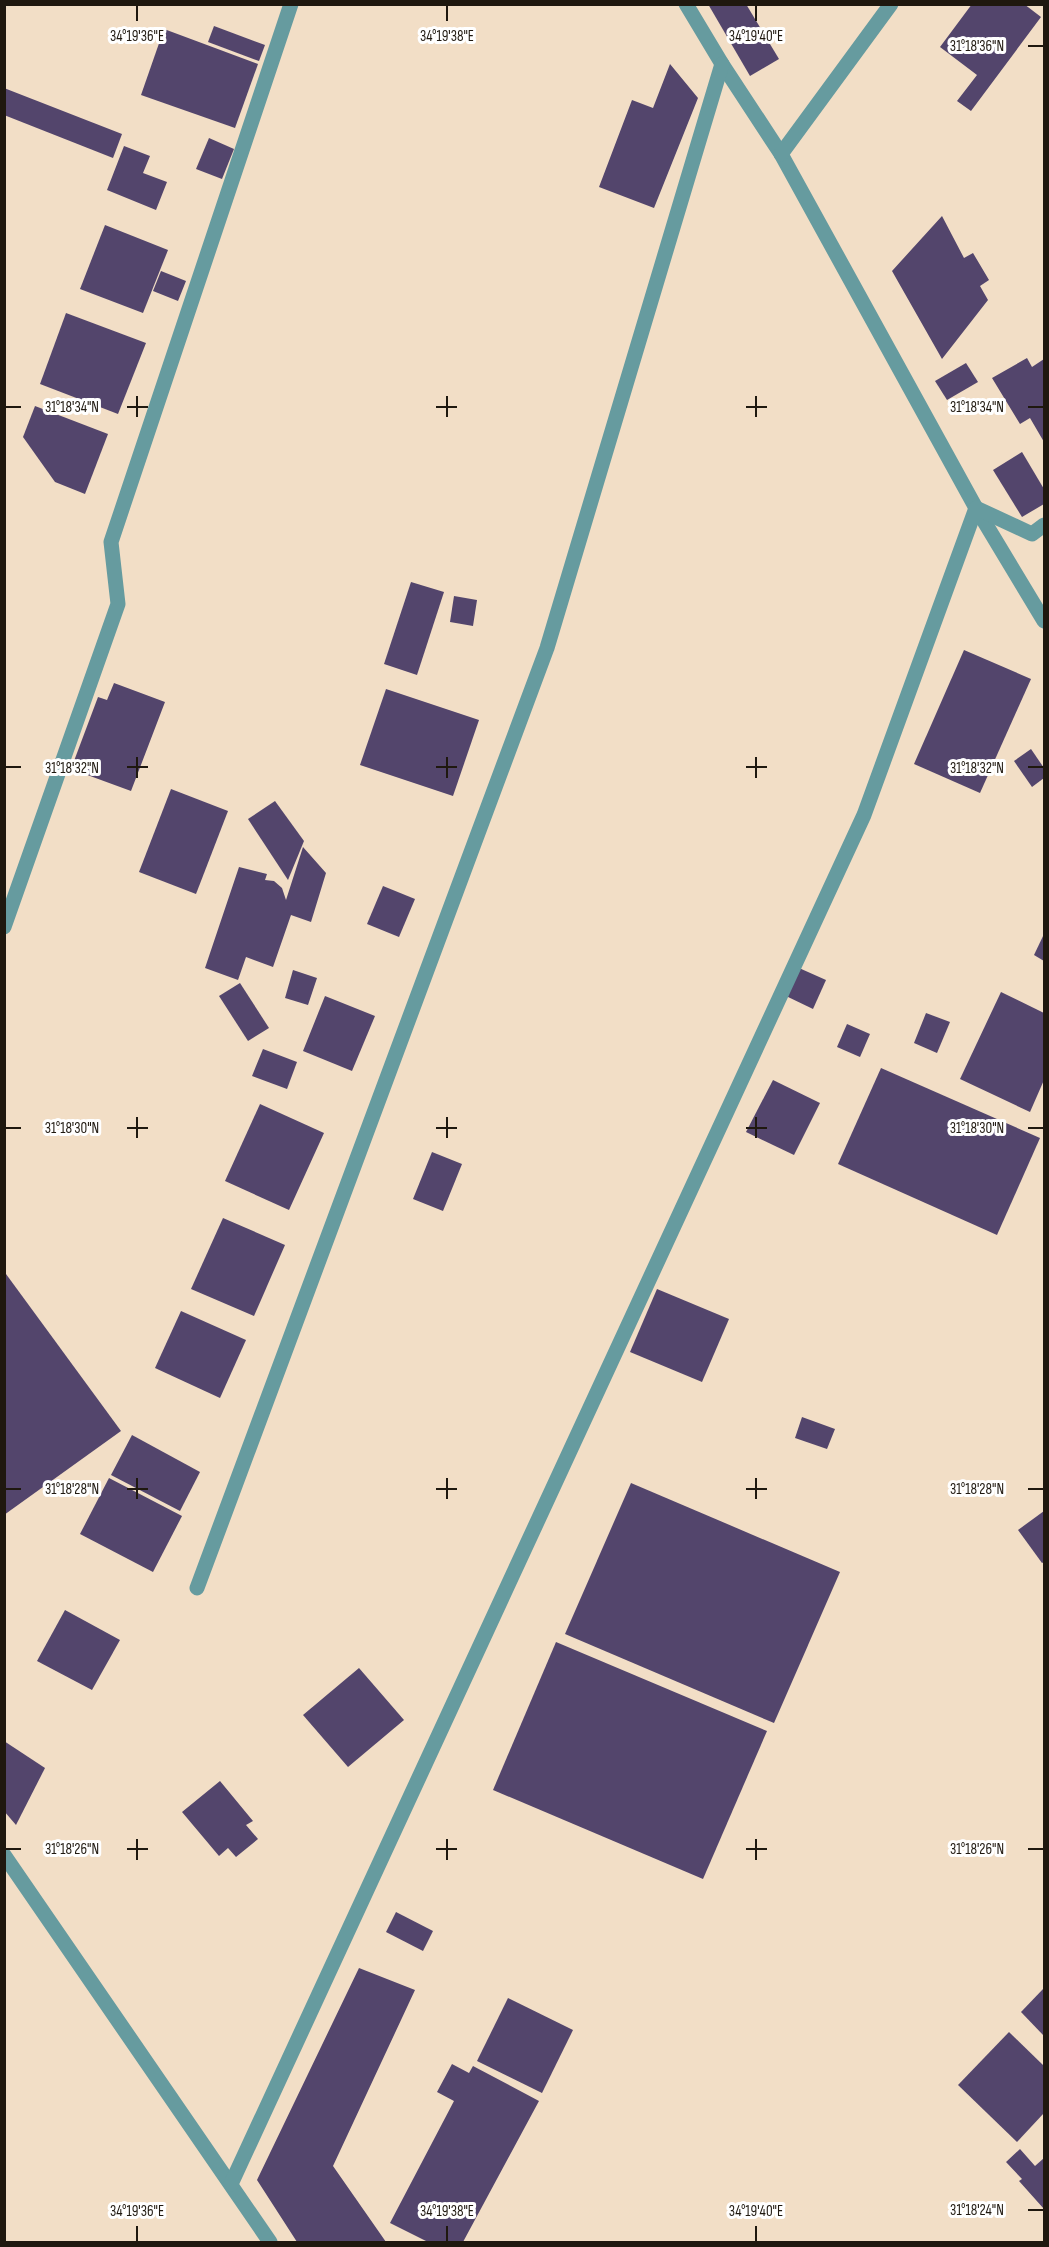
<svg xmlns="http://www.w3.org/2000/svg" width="1049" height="2247" font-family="'Sofia Sans Condensed',sans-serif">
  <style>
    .building { fill: #53456c }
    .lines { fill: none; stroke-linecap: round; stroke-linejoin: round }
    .minor { stroke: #669b9f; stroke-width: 15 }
    .ticks { fill: none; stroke: #1f180f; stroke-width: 2 }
    .ticks-label { font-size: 15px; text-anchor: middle; fill: #1f180f; stroke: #fff; stroke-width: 6; stroke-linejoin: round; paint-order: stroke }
  </style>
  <rect width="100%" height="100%" fill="#f2dec6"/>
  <g class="building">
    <polygon points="708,4 746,4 779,59 750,76"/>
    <polygon points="972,4 1024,4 1041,17 971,111 957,101 977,75 940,47"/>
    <polygon points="214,26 265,45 259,61 208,42"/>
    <polygon points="164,29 258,64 235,128 141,95"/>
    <polygon points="670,64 698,98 654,208 599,187 632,100 653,108"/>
    <polygon points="4,88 122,134 113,158 4,115"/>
    <polygon points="209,138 234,149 222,179 196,169"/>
    <polygon points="124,146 150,156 143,173 167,182 156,210 107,190"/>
    <polygon points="942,216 964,258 973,253 989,280 980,286 988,300 942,359 892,271"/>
    <polygon points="105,225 168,250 143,313 80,289"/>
    <polygon points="161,271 186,281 178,301 153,291"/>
    <polygon points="66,313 146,343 118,414 40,384"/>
    <polygon points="1027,358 1032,367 1044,359 1044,442 1030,418 1020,424 992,378"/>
    <polygon points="966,363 978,382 947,400 935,381"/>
    <polygon points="35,406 108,434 85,494 55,482 23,437"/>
    <polygon points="1022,452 1044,489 1044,504 1022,517 993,470"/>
    <polygon points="411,582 444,592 417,675 384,664"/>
    <polygon points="454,596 477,600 473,626 450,622"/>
    <polygon points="964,650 1031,679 980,793 914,764"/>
    <polygon points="114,683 165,702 131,791 71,769 98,697 107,700"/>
    <polygon points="386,689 479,720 453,796 360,765"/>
    <polygon points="1031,749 1044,768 1044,778 1032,787 1014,761"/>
    <polygon points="171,789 228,811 196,894 139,872"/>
    <polygon points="275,801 304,841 288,880 248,819"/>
    <polygon points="303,847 326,873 311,922 291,915 273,967 246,957 238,980 205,968 239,867 267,874 265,880 274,881 282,888 286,900"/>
    <polygon points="383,886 415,899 399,937 367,924"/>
    <polygon points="1044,934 1044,961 1034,955"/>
    <polygon points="799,968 826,980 813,1009 786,996"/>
    <polygon points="293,970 317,978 308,1005 285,998"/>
    <polygon points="240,983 269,1028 248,1041 219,996"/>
    <polygon points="1001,992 1044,1013 1044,1080 1030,1112 960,1079"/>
    <polygon points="325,996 375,1016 352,1071 303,1051"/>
    <polygon points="926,1013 950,1022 937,1053 914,1043"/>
    <polygon points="847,1024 870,1034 860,1057 837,1047"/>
    <polygon points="263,1049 297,1062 287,1089 252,1076"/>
    <polygon points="881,1068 1040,1138 997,1235 838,1164"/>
    <polygon points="773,1080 820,1103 794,1155 746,1132"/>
    <polygon points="260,1104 324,1133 289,1210 225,1181"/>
    <polygon points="432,1152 462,1164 443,1211 413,1199"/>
    <polygon points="223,1218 285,1245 254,1316 191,1289"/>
    <polygon points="6,1274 121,1431 4,1515 4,1275"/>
    <polygon points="657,1289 729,1319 702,1382 630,1352"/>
    <polygon points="181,1311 246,1340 220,1398 155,1368"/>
    <polygon points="802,1417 835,1429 827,1449 795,1438"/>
    <polygon points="132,1435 200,1472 180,1511 111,1475"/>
    <polygon points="109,1478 182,1516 153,1572 80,1534"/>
    <polygon points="631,1483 840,1572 774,1723 565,1634"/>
    <polygon points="1044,1511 1044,1562 1042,1563 1018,1530"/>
    <polygon points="65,1610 120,1640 92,1690 37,1661"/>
    <polygon points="556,1642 767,1731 703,1879 493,1790"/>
    <polygon points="359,1668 404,1720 348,1767 303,1715"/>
    <polygon points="4,1741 45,1768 16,1825 4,1811"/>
    <polygon points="220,1781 253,1821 246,1825 258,1839 236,1857 228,1848 219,1856 182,1812"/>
    <polygon points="396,1912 433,1931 423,1951 386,1932"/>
    <polygon points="359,1968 415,1990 333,2166 386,2242 297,2242 257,2180"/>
    <polygon points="1044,1988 1044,2036 1021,2012"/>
    <polygon points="508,1998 573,2030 542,2093 477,2061"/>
    <polygon points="1009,2032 1044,2066 1044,2113 1017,2142 958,2085"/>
    <polygon points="452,2064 469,2073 473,2066 539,2101 463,2242 428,2242 390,2223 454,2101 437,2092"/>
    <polygon points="1020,2149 1035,2166 1044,2158 1044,2209 1019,2181 1022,2179 1006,2162"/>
  </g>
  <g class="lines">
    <g class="minor">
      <polyline points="686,4 722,64 781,154 976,508 1044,621"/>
      <polyline points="781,154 891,4"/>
      <polyline points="4,927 118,604 111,542 291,4"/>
      <polyline points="197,1588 547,648 722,64"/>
      <polyline points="4,1855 270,2242"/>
      <polyline points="231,2184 864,815 976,508 1032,534 1044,525"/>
    </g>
  </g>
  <path class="ticks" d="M137 6V21M447 6V21M756 6V21M1028 46H1043M137 396V417M447 396V417M756 396V417M6 407H21M127 407H148M436 407H457M746 407H767M1028 407H1043M137 757V778M447 757V778M756 757V778M6 767H21M127 767H148M436 767H457M746 767H767M1028 767H1043M137 1117V1138M447 1117V1138M756 1117V1138M6 1128H21M127 1128H148M436 1128H457M746 1128H767M1028 1128H1043M137 1478V1499M447 1478V1499M756 1478V1499M6 1489H21M127 1489H148M436 1489H457M746 1489H767M1028 1489H1043M137 1839V1860M447 1839V1860M756 1839V1860M6 1849H21M127 1849H148M436 1849H457M746 1849H767M1028 1849H1043M1028 2210H1043M137 2226V2241M447 2226V2241M756 2226V2241"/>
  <g class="ticks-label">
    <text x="137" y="41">34°19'36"E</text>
    <text x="447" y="41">34°19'38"E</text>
    <text x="756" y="41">34°19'40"E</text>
    <text x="977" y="51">31°18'36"N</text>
    <text x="72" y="412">31°18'34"N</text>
    <text x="977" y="412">31°18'34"N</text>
    <text x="72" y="773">31°18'32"N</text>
    <text x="977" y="773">31°18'32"N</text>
    <text x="72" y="1133">31°18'30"N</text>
    <text x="977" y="1133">31°18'30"N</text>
    <text x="72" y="1494">31°18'28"N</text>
    <text x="977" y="1494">31°18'28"N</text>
    <text x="72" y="1854">31°18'26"N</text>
    <text x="977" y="1854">31°18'26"N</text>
    <text x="977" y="2215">31°18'24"N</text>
    <text x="137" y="2216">34°19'36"E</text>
    <text x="447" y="2216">34°19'38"E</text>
    <text x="756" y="2216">34°19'40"E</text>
  </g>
  <rect width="1049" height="2247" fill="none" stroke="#1f180f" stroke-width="12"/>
</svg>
